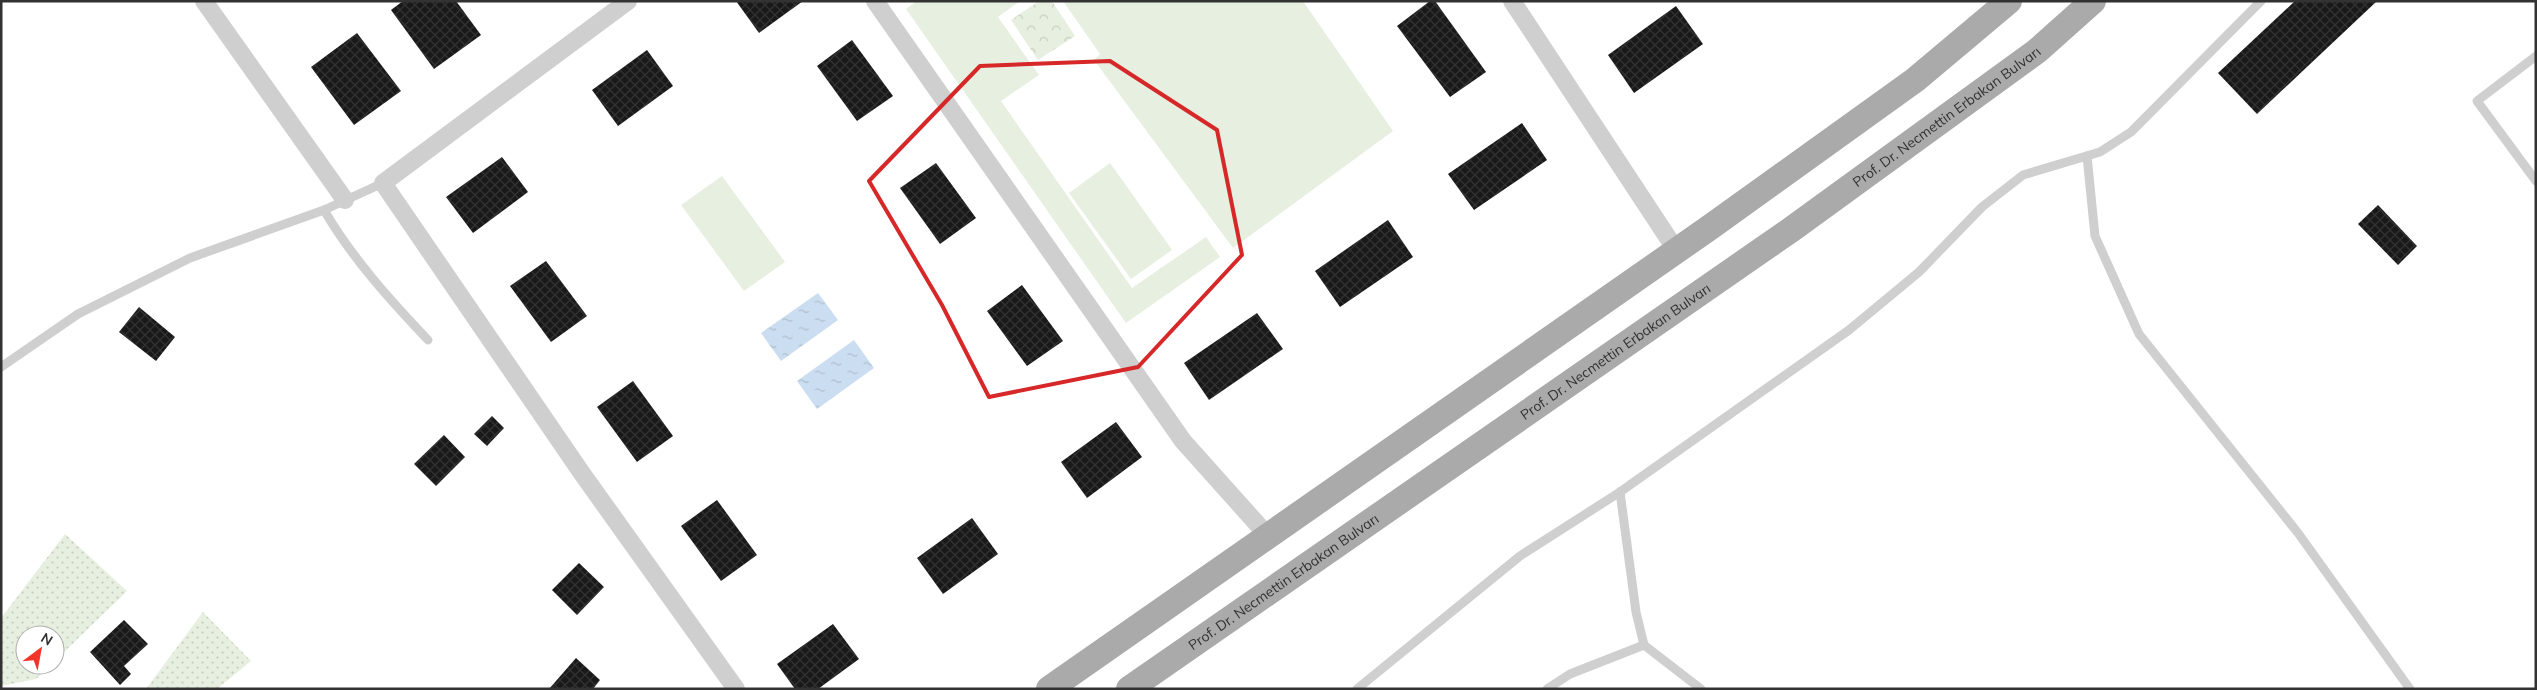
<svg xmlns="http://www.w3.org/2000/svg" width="2537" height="690" font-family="Mulish,sans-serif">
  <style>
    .grass { fill: #e7f0e0 }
    .park { fill: url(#park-crowns) }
    .garden { fill: url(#garden-dots) }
    .water { fill: url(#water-ripples) }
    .building { fill: url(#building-cross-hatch) }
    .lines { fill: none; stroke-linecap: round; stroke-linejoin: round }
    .service { stroke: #cfcfcf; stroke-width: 9 }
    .minor { stroke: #cfcfcf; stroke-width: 18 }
    .primary { stroke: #aaa; stroke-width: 26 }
    .marked { fill: none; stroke: #d62828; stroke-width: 4; stroke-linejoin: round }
    .labels { text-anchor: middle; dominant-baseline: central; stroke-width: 5; stroke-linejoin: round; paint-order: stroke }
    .street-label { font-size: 14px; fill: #323232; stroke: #fff }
  </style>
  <defs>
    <pattern id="park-crowns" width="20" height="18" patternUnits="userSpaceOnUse" patternTransform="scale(1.25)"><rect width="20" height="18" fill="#e7f0e0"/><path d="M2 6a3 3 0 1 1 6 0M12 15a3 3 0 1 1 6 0" fill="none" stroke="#c7cec1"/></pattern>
    <pattern id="garden-dots" width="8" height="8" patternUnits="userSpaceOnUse" patternTransform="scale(1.25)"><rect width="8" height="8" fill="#e7f0e0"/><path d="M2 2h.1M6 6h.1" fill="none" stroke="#c7cec1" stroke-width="1.8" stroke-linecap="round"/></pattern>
    <pattern id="water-ripples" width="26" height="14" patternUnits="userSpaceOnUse" patternTransform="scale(1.25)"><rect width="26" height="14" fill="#cbddf0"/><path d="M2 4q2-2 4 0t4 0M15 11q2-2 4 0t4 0" fill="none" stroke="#afbece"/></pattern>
    <pattern id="building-cross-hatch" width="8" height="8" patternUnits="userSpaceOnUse" patternTransform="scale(1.25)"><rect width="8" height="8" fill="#191919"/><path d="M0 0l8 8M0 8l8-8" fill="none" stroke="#323232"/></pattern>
  </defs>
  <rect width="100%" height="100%" fill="#fff"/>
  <g class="grass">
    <polygon points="917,1 1020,1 998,17 1039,75 1001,101 1132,288 1206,237 1220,257 1126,323 906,9"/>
    <polygon points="1063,1 1303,1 1393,131 1233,248 1094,60 1100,54"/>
    <polygon points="1110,163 1172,250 1131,279 1069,193"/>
    <polygon points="722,176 785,262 744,291 681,205"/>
  </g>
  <polygon class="park" points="1039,1 1052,1 1075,36 1038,60 1011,20"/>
  <g class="garden">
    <polygon points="65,534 127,591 55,661 55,635 25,635 25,665 51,665 36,679 1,686 1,618"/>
    <polygon points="203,612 251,661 217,689 146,689"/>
  </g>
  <g class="water">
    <polygon points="818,293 838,320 781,361 761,333"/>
    <polygon points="854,340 874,368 817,409 797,381"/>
  </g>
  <g class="building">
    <polygon points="403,1 456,1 481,35 434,69 391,10"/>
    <polygon points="736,1 803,1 759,33"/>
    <polygon points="1430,1 1435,1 1486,72 1450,97 1397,26"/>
    <polygon points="2295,1 2377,1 2257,114 2218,73"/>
    <polygon points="1676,6 1703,44 1634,93 1608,55"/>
    <polygon points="357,33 401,91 354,125 311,67"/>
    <polygon points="852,40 893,96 857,121 817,66"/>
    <polygon points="647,50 673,86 618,126 592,90"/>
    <polygon points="1522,123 1547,160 1474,210 1448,174"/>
    <polygon points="502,157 528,192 473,233 446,197"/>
    <polygon points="936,163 976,218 940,244 900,188"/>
    <polygon points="2378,205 2417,246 2398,265 2358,224"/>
    <polygon points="1388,220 1413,257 1340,307 1315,271"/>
    <polygon points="546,261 587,316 551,342 510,286"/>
    <polygon points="1022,285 1063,341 1027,366 987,311"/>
    <polygon points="139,307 175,337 156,361 119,332"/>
    <polygon points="1257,313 1283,349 1209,400 1184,363"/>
    <polygon points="633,381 673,436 637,462 597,407"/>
    <polygon points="492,416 504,428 487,446 474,434"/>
    <polygon points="1116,422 1142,457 1087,498 1061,462"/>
    <polygon points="444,435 465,457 436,486 414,464"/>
    <polygon points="717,500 757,555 721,581 681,526"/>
    <polygon points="972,518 998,554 943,594 917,558"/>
    <polygon points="579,563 604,587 577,615 552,590"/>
    <polygon points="124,620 148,644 124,666 131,674 120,685 90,652"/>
    <polygon points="833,624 859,659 818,689 795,689 777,664"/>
    <polygon points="576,658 600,680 593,689 549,689"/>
  </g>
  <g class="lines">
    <g class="service">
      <polyline points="2536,56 2477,101 2536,181"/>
      <polyline points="2087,156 2095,236 2139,334 2298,533 2410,689"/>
      <path d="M324 210C352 258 390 300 428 340"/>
      <polyline points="1,367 78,314 190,258 324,210 383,183"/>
      <polyline points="1620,492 1636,612 1644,645 1701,689"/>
      <polyline points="1357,689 1520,556 1620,492 1849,330 1919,272 1982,207 2023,175 2100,152 2131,132 2261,1"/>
      <polyline points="1547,689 1570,674 1644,645"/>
    </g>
    <g class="minor">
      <polyline points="204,1 345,200"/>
      <polyline points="628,1 383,183 581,472 736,689"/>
      <polyline points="875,1 1183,441 1268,536"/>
      <polyline points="1512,1 1676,250"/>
    </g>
    <g class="primary">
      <polyline points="1049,689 1709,228 1915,80 2009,1"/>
      <path id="s1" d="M1129 689 1792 229 2037 51 2093 1"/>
    </g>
  </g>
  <path class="marked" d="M1110 61 1217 130 1242 255 1138 367 989 397 942 305 869 181 980 66Z"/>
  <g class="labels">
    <g class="street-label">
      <text stroke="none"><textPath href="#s1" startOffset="998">Prof. Dr. Necmettin Erbakan Bulvarı</textPath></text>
      <text stroke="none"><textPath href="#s1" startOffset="592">Prof. Dr. Necmettin Erbakan Bulvarı</textPath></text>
      <text stroke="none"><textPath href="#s1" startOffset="188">Prof. Dr. Necmettin Erbakan Bulvarı</textPath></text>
    </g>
  </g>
  <rect width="2537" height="690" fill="none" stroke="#323232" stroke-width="5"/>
  <g transform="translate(40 650) rotate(32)"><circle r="24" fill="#ffffff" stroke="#adadad"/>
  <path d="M0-4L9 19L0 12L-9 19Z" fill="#f4342a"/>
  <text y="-8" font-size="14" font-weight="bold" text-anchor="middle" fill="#323232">N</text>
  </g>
</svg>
